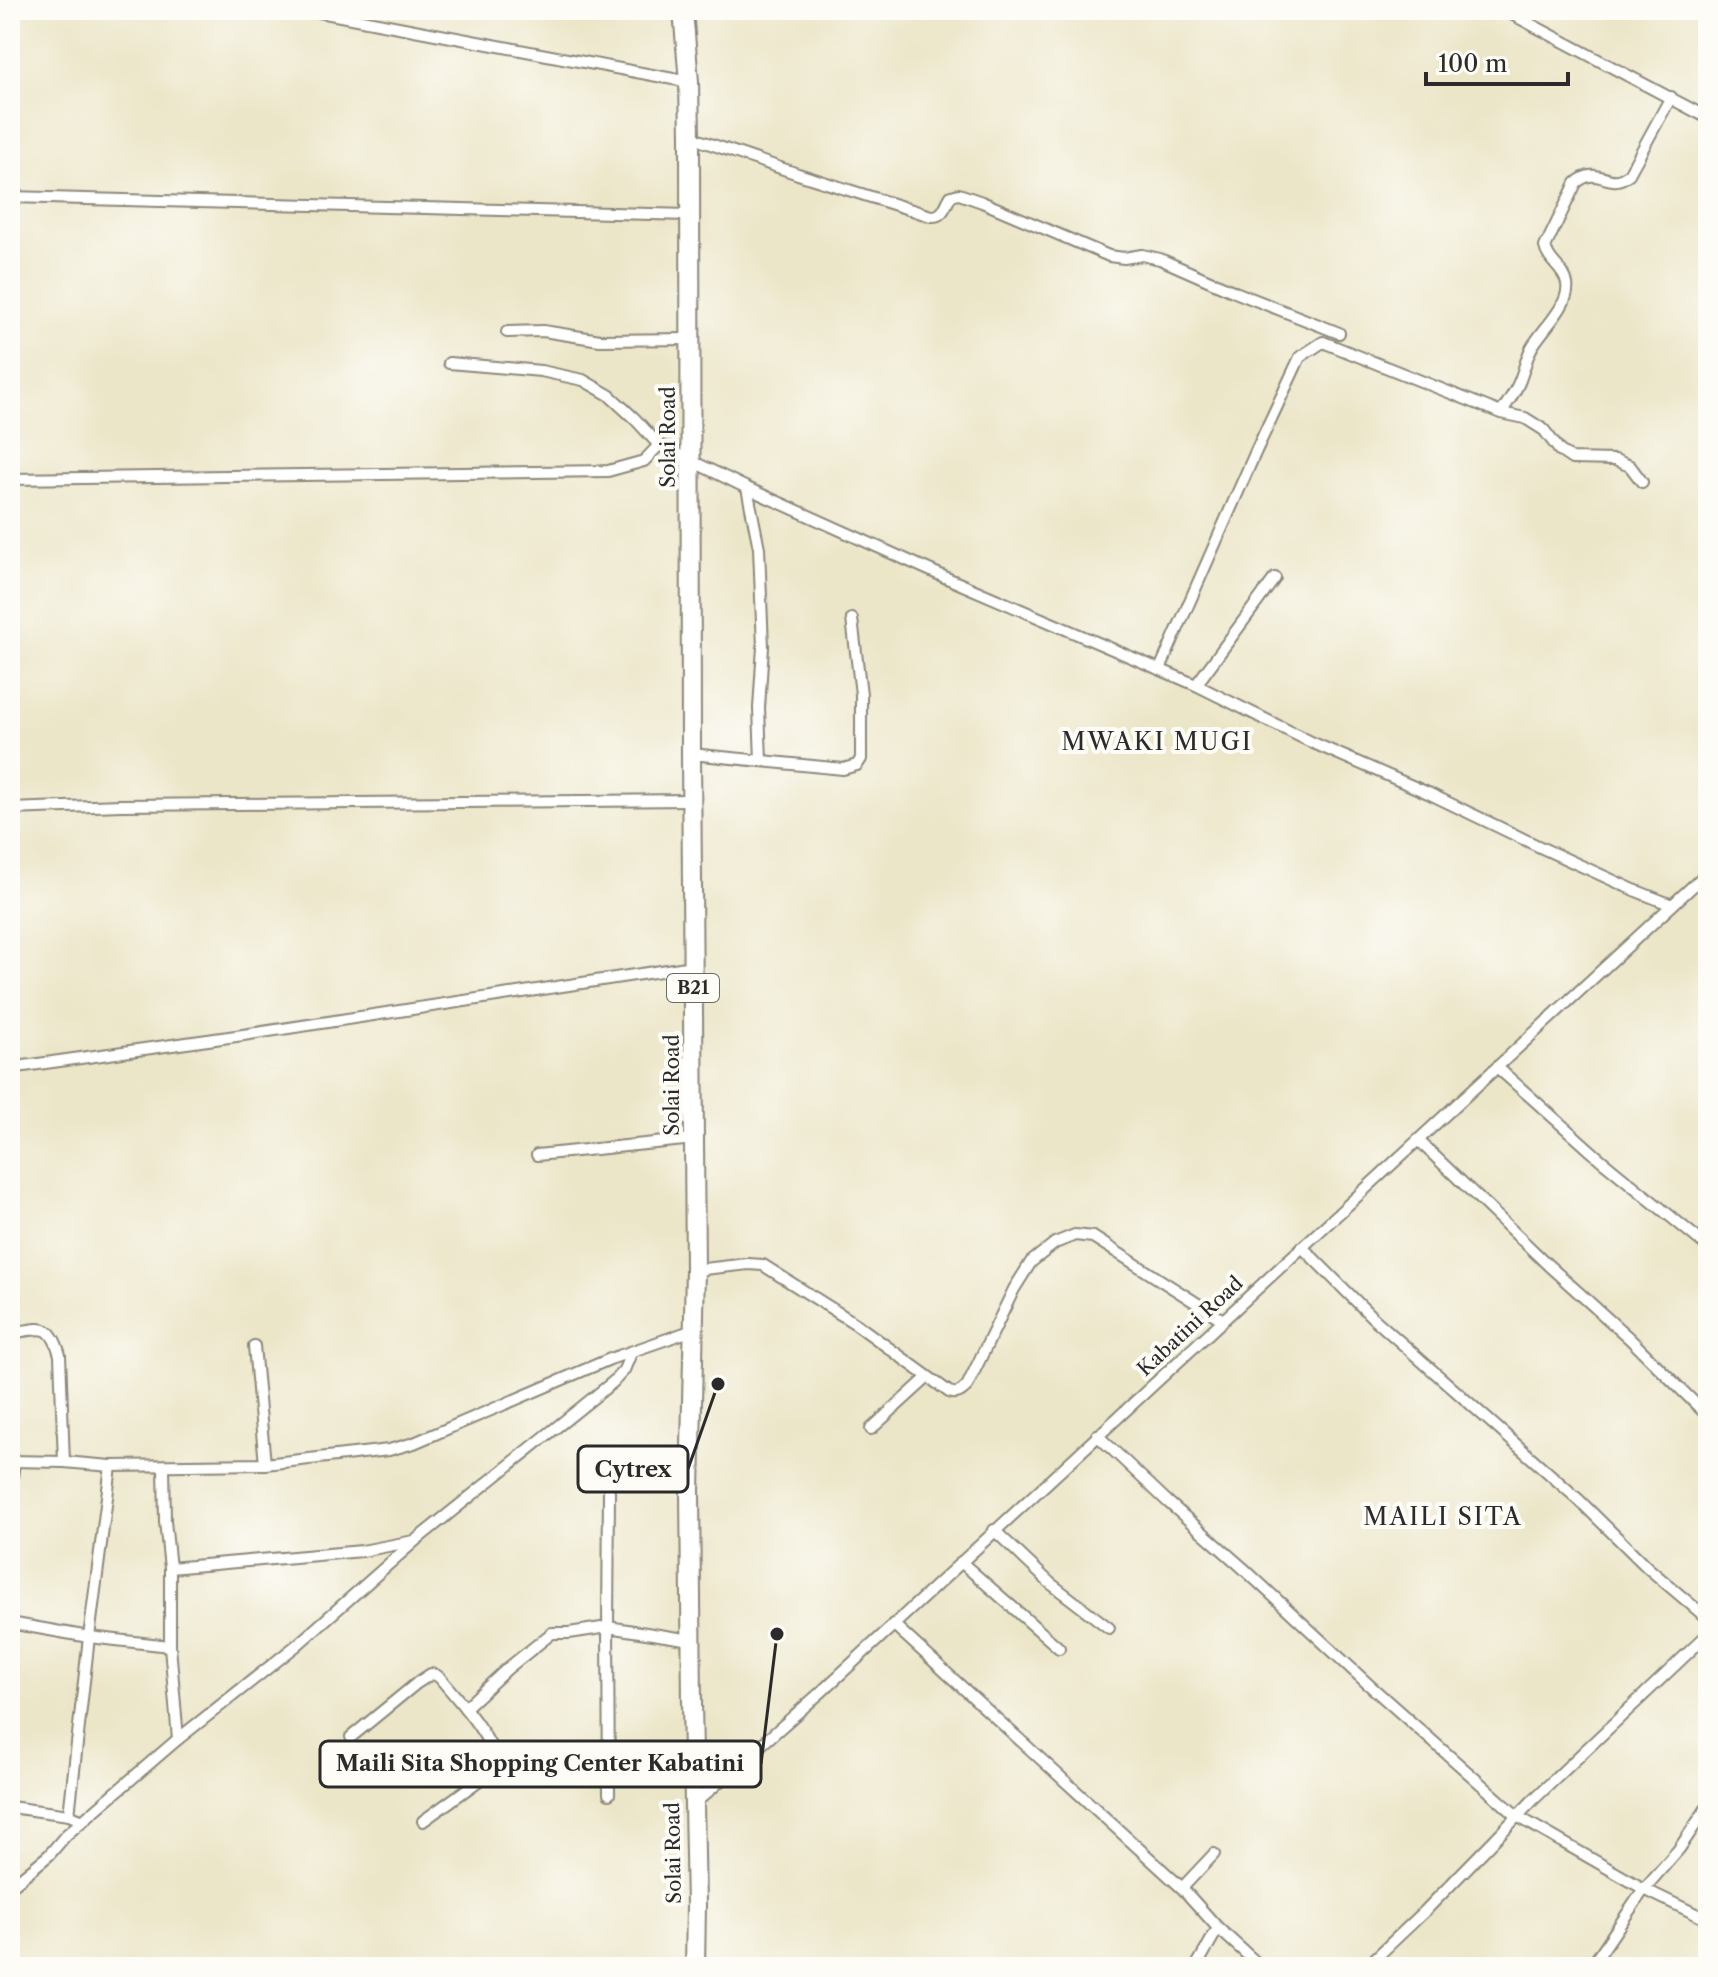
<svg xmlns="http://www.w3.org/2000/svg" width="1718" height="1977" font-family="'Libre Caslon Text',serif">
  <style>
    .lines { fill: none; stroke-linecap: round; stroke-linejoin: round }
    .street-casing { stroke: #8c887a; stroke-width: 14 }
    .highway-casing { stroke: #8c887a; stroke-width: 22 }
    .street { stroke: #fff; stroke-width: 10 }
    .highway { stroke: #fff; stroke-width: 18 }
    .labels { text-anchor: middle; dominant-baseline: central; stroke-width: 8; stroke-linejoin: round; paint-order: stroke }
    .shield { fill: #fdfcf7; stroke: #6a6a68; stroke-width: 2 }
    .shield-label { font-size: 18px; font-weight: bold; fill: #2b2b2b }
    .street-label { font-size: 20px; fill: #2b2b2b; stroke: #fdfcf7 }
    .quarter-label { font-size: 24px; letter-spacing: 2px; fill: #2b2b2b; stroke: #fdfcf7 }
    .leader { fill: none; stroke: #2b2b2b; stroke-width: 3 }
    .callout-dot { fill: #2b2b2b; stroke: #fdfcf7; stroke-width: 3 }
    .callout { fill: #fdfcf7; stroke: #2b2b2b; stroke-width: 3 }
    .callout-label { font-size: 22px; text-anchor: middle; font-weight: bold; fill: #2b2b2b }
  </style>
  <rect width="100%" height="100%" fill="#fdfcf7"/>
  <filter id="ink" filterUnits="userSpaceOnUse"><feTurbulence type="fractalNoise" baseFrequency=".0125" numOctaves="2"/><feDisplacementMap in="SourceGraphic" scale="16" xChannelSelector="R" yChannelSelector="G"/><feConvolveMatrix kernelMatrix="1 2 1 2 8 2 1 2 1" color-interpolation-filters="sRGB"/></filter>
  <filter id="wash" filterUnits="userSpaceOnUse"><feTurbulence type="fractalNoise" baseFrequency=".006" numOctaves="4" result="noise"/><feDisplacementMap in="SourceGraphic" scale="32" xChannelSelector="R" yChannelSelector="G"/><feGaussianBlur stdDeviation="1.8" result="paint"/><feColorMatrix in="noise" values="0 0 0 0 0 0 0 0 0 0 0 0 0 0 0 0 0 1.4 0 .05"/><feComposite in="paint" operator="in"/></filter>
  <g filter="url(#wash)">
    <rect width="100%" height="100%" fill="#ece6c9"/>
  </g>
  <g filter="url(#ink)">
    <g class="lines">
      <g class="street-casing">
        <g id="street">
          <polyline points="309,10 689,82"/>
          <polyline points="1504,10 1708,118"/>
          <path d="M690 137 798 174 931 216C944 217 945 205 951 196L959 194 982 202 1109 256 1124 258 1142 255 1160 259 1235 292 1339 333"/>
          <polyline points="10,197 689,215"/>
          <polyline points="507,332 543,331 600,340 690,339"/>
          <polyline points="449,363 541,371 583,380 609,395 635,419 659,445 747,488 949,579 1196,685 1311,742 1428,793 1540,847 1634,890 1672,905"/>
          <path d="M1501 413C1508 402 1516 391 1520 380 1524 370 1526 359 1531 349 1540 331 1571 305 1567 284 1565 269 1548 262 1545 247L1576 183C1599 163 1608 192 1629 174L1671 97"/>
          <polyline points="10,479 608,471 644,461 659,445"/>
          <polyline points="747,488 759,548 763,647 759,708 761,761"/>
          <polyline points="1160,669 1256,451 1300,357 1323,342 1501,413 1525,418 1544,430 1560,451 1572,459 1615,460 1630,466 1642,482"/>
          <polyline points="1196,685 1275,578"/>
          <polyline points="691,754 843,769 857,765 861,759 861,694 852,619"/>
          <polyline points="10,809 121,805 692,800"/>
          <polyline points="10,1068 243,1035 693,966"/>
          <polyline points="1498,1068 1600,1159 1708,1247"/>
          <polyline points="1418,1140 1548,1265 1629,1338 1708,1416"/>
          <polyline points="537,1155 694,1139"/>
          <polyline points="1302,1247 1372,1317 1579,1500 1648,1568 1708,1619"/>
          <path d="M695 1270 748 1264 763 1265 856 1324 949 1392C957 1395 961 1392 967 1386L1014 1289 1031 1262 1055 1243 1075 1235 1093 1237 1223 1320"/>
          <path d="M10 1333C41 1329 50 1320 60 1355L64 1462"/>
          <polyline points="254,1346 265,1464"/>
          <polyline points="871,1429 928,1377"/>
          <polyline points="1097,1435 1168,1502 1243,1568 1368,1684 1517,1816 1644,1889 1708,1920"/>
          <polyline points="10,1461 64,1462 111,1466 265,1464 389,1450 414,1443 610,1359 693,1330"/>
          <polyline points="164,1466 165,1521 170,1568 170,1646 178,1739"/>
          <polyline points="10,1493 14,1462"/>
          <polyline points="994,1530 1050,1583 1109,1628"/>
          <polyline points="961,1562 1059,1648"/>
          <polyline points="170,1568 362,1551 414,1541"/>
          <polyline points="10,1623 89,1637 170,1646"/>
          <polyline points="893,1624 1182,1888 1218,1928 1261,1967"/>
          <polyline points="465,1708 508,1668 552,1633 569,1633 608,1627 691,1640"/>
          <path d="M351 1737 417 1683 431 1674 436 1675 440 1678C458 1699 488 1733 496 1760L490 1772 481 1779 423 1821"/>
          <polyline points="609,1794 608,1627 609,1491"/>
          <polyline points="694,1804 820,1693 1708,872"/>
          <polyline points="10,1807 69,1815"/>
          <polyline points="83,1821 69,1815 89,1637 111,1466"/>
          <polyline points="10,1887 49,1855 66,1835 178,1739 297,1645 416,1540 613,1382 624,1370 631,1353"/>
          <polyline points="1182,1888 1214,1854"/>
          <polyline points="1196,1967 1218,1928"/>
          <polyline points="1366,1967 1426,1910 1534,1799 1708,1634"/>
          <polyline points="1591,1967 1644,1889 1679,1849 1708,1806"/>
        </g>
      </g>
      <g class="highway-casing">
        <polyline id="highway" points="683,10 689,82 690,137 691,754 695,1270 690,1491 692,1703 696,1905 695,1967"/>
      </g>
      <use href="#street" class="street"/>
      <use href="#highway" class="highway"/>
    </g>
  </g>
  <g class="labels">
    <rect class="shield" x="667" y="974" width="52" height="28" rx="6"/>
    <g class="shield-label">
      <text x="693" y="988">B21</text>
    </g>
    <g class="street-label">
      <text transform="translate(668 437) rotate(-90)">Solai Road</text>
      <text transform="translate(672 1085) rotate(-90)">Solai Road</text>
      <text transform="translate(1190 1326) rotate(-43)">Kabatini Road</text>
      <text transform="translate(673 1853) rotate(-91)">Solai Road</text>
    </g>
    <g class="quarter-label">
      <text x="1157" y="741">MWAKI MUGI</text>
      <text x="1443" y="1516">MAILI SITA</text>
    </g>
  </g>
  <path class="leader" d="M718 1384L688 1469M777 1634L761 1764"/>
  <g class="callout-dot">
    <circle cx="718" cy="1384" r="8"/>
    <circle cx="777" cy="1634" r="8"/>
  </g>
  <g class="callout">
    <rect x="578" y="1446" width="110" height="46" rx="8"/>
    <rect x="320" y="1741" width="441" height="46" rx="8"/>
  </g>
  <g class="callout-label">
    <text x="633" y="1477">Cytrex</text>
    <text x="540" y="1771">Maili Sita Shopping Center Kabatini</text>
  </g>
  <rect width="1718" height="1977" fill="none" stroke="#fdfcf7" stroke-width="40"/>
  <path d="M1426 72v12h142v-12" fill="none" stroke="#2b2b2b" stroke-width="4"/>
  <text x="1438" y="72" font-size="24" fill="#2b2b2b" stroke="#fdfcf7" stroke-width="6" paint-order="stroke">100 m</text>
</svg>
